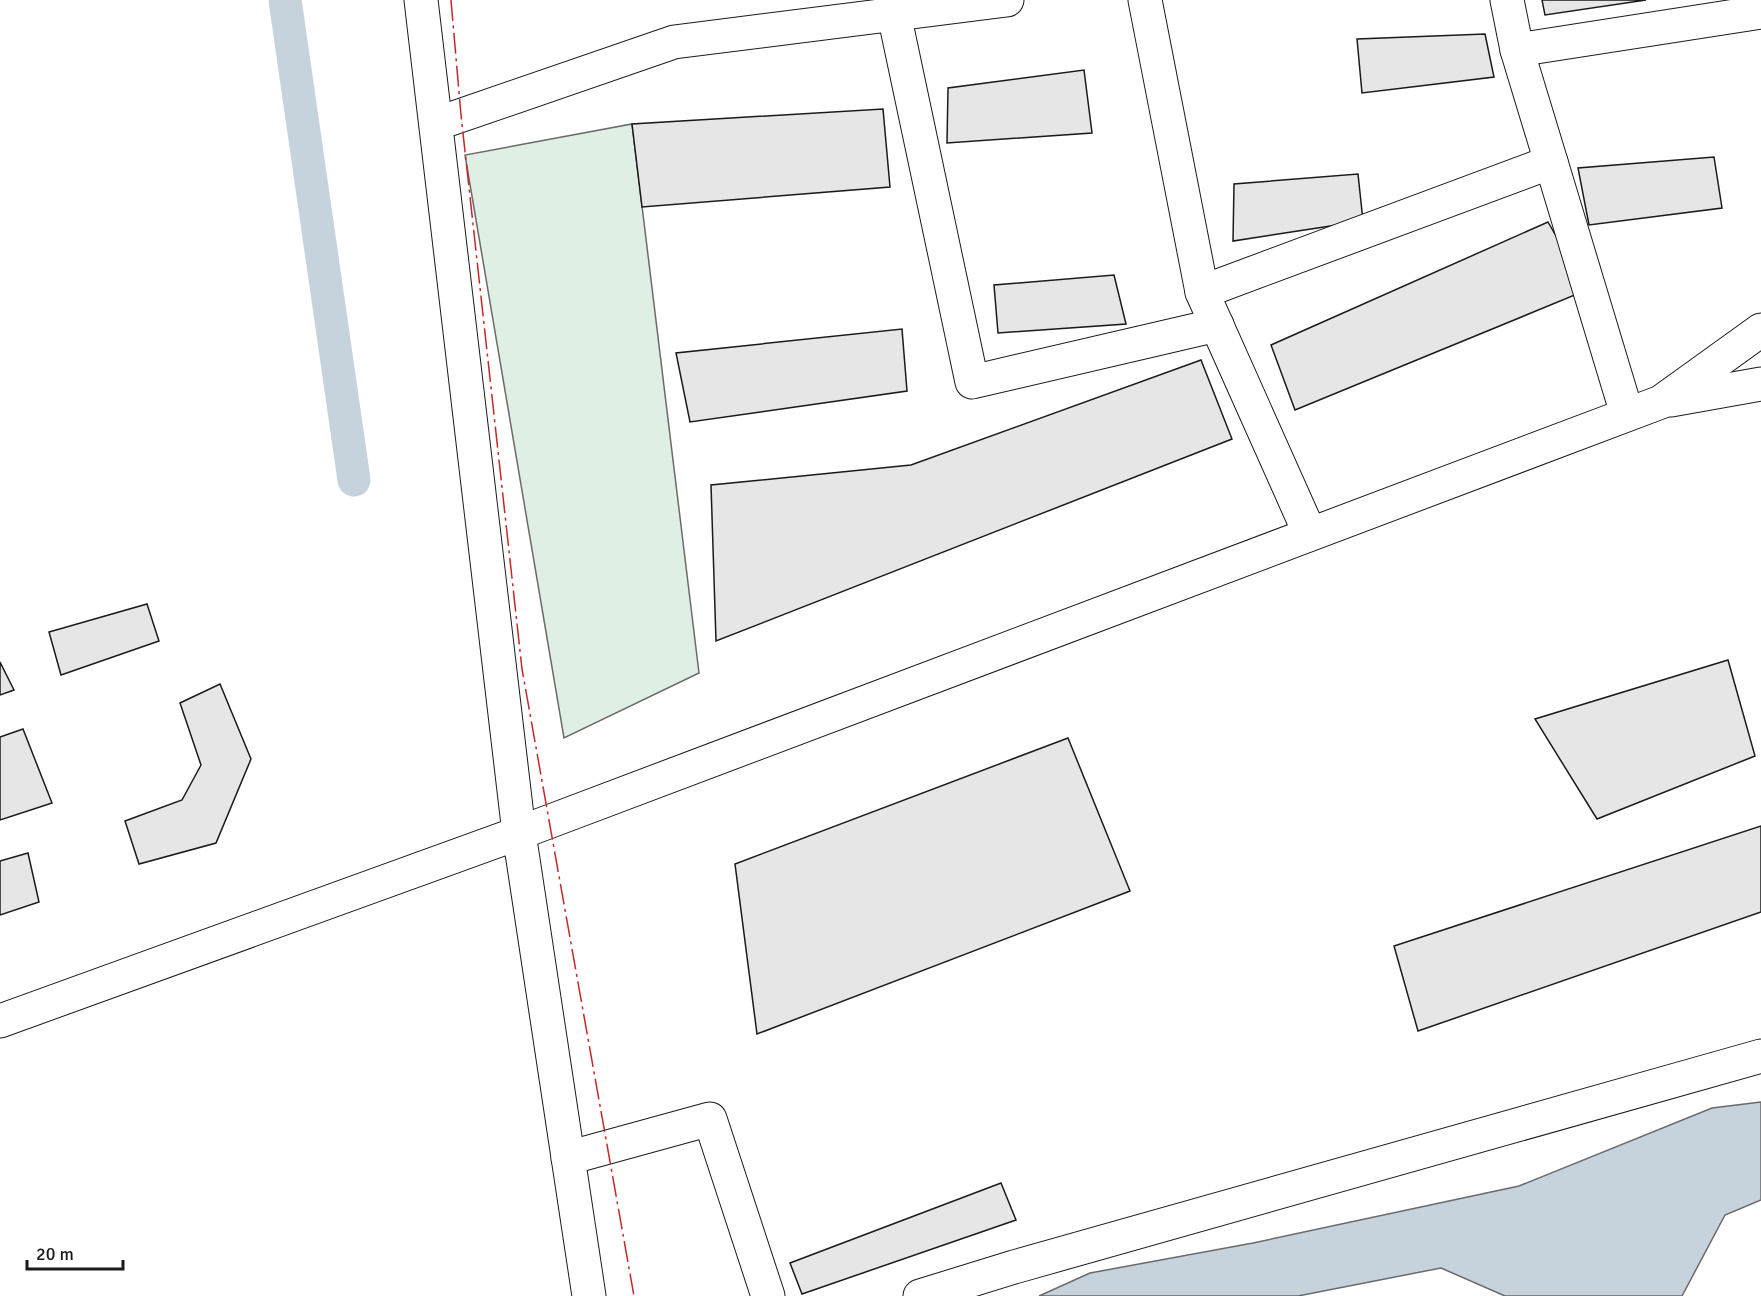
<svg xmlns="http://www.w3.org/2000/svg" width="1761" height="1296" font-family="Signika,sans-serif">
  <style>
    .green { fill: #e0efe3; stroke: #6a6a6a; stroke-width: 1.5 }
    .water { fill: #c6d2dc; stroke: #6a6a6a; stroke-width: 1.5 }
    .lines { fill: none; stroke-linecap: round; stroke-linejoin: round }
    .canal { stroke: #c6d2dc; stroke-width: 33 }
    .building { fill: #e6e6e6; stroke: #1a1a1a; stroke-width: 1.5 }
    .minor-casing { stroke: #1a1a1a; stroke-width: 35 }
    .minor { stroke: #fff; stroke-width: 33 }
    .power { stroke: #c62828; stroke-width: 1.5; stroke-dasharray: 21 4.5 3 4.5; stroke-linecap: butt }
  </style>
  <rect width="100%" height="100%" fill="#fff"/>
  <polygon class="green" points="632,124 699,673 564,738 465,155"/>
  <polygon class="water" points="1761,1102 1761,1200 1725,1215 1682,1296 1505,1296 1441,1268 1298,1296 1039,1296 1090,1273 1253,1243 1519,1186 1712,1108"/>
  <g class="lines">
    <polyline class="canal" points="285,0 354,480"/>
  </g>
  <g class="building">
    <polygon points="1542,0 1646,0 1545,15"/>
    <polygon points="1485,34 1494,77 1362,93 1357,39"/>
    <polygon points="1084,70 1092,133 947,143 948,88"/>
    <polygon points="883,109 890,187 642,207 632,124"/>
    <polygon points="1714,157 1722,208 1589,225 1578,168"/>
    <polygon points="1358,174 1363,221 1233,241 1234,184"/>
    <polygon points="1548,222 1587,290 1295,410 1271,345"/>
    <polygon points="1114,275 1126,324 998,333 994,285"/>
    <polygon points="902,329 907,391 690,422 676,353"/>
    <polygon points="1201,360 1232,439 716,641 711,485 911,465"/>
    <polygon points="147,604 159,641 61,675 49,632"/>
    <polygon points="1728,660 1755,756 1597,819 1535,719"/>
    <polygon points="0,662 14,690 0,695"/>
    <polygon points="220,684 251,759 216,843 139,864 125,821 182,800 201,765 180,703"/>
    <polygon points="23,729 52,803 0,820 0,737"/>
    <polygon points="1068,738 1130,891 757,1034 735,864"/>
    <polygon points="1761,826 1761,912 1418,1031 1394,946"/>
    <polygon points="28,853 39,902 0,915 0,861"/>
    <polygon points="1001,1183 1016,1220 802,1294 790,1263"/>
  </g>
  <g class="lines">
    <g class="minor-casing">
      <g id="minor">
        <polyline points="421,0 519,833 1661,402 1761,330"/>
        <polyline points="893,0 894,14 972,382 1217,325"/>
        <polyline points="1145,0 1202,292 1310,534"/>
        <polyline points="1507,0 1517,50 1761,12"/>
        <polyline points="436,124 674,42 1007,0"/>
        <polyline points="1551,162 1627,414"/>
        <polyline points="1202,292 1551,162 1517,50"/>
        <polyline points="1671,400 1761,384"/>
        <polyline points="0,1021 519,833 589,1296"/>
        <polyline points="568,1158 710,1119 768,1296"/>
        <polyline points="920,1296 1014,1267 1761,1056"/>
      </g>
    </g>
    <use href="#minor" class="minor"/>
    <polyline class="power" points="451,0 461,115 522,669 634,1296"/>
  </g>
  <path d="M27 1260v9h96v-9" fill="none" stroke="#1a1a1a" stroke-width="3"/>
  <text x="36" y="1260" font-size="18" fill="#1a1a1a" stroke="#ffffff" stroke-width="4.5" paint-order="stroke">20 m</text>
</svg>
